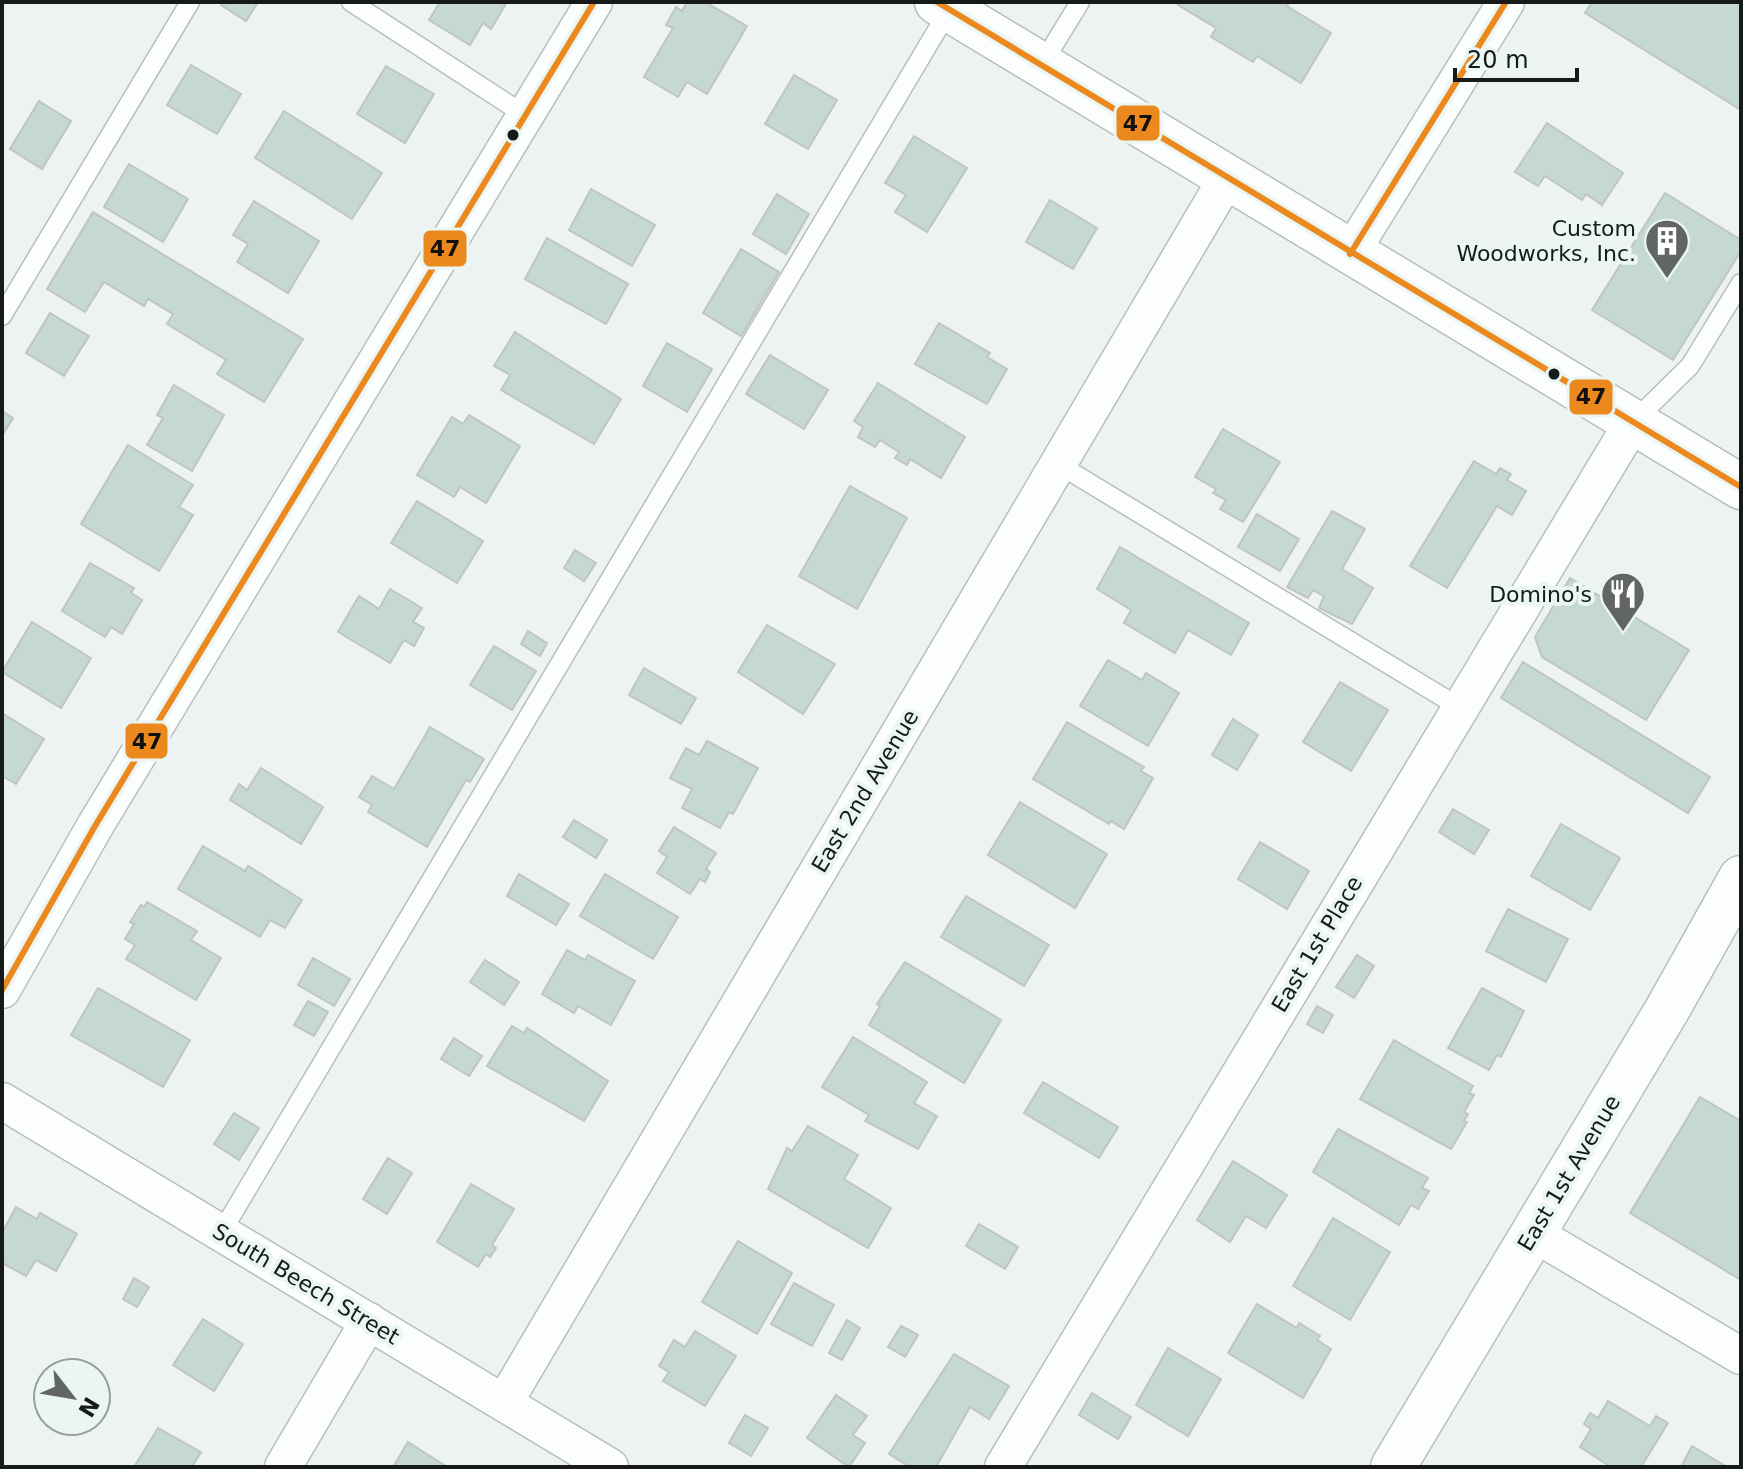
<svg xmlns="http://www.w3.org/2000/svg" width="1743" height="1469" font-family="'DejaVu Sans',sans-serif">
  <style>
    .building { fill: #c5d8d4; stroke: #c0c5c4; stroke-width: 2 }
    .lines { fill: none; stroke-linecap: round; stroke-linejoin: round }
    .lane-casing { stroke: #b9bebd; stroke-width: 21 }
    .street-casing { stroke: #b9bebd; stroke-width: 39 }
    .secondary-casing { stroke: #b9bebd; stroke-width: 47 }
    .lane { stroke: #fcfdfd; stroke-width: 18 }
    .street { stroke: #fcfdfd; stroke-width: 36 }
    .secondary { stroke: #fcfdfd; stroke-width: 44 }
    .bus-1-casing { stroke: #eaf6f3; stroke-width: 12 }
    .bus-1 { stroke: #ec891e; stroke-width: 6 }
    .bus-dot { fill: #161a19; stroke: #eaf6f3; stroke-width: 3 }
    .labels { text-anchor: middle; dominant-baseline: central; stroke-width: 8; stroke-linejoin: round; paint-order: stroke }
    .poi-label { font-size: 22px; fill: #161a19; stroke: #eaf6f3; text-anchor: end }
    .street-label { font-size: 22px; fill: #161a19; stroke: #eaf6f3 }
    .line-badge { stroke: #eaf6f3; stroke-width: 3 }
    .pale-badge-label { font-size: 22px; text-anchor: middle; font-weight: bold; fill: #111 }
  </style>
  <rect width="100%" height="100%" fill="#edf3f2"/>
  <g class="building">
    <polygon points="223,2 258,2 246,21 221,5"/>
    <polygon points="440,2 507,2 491,29 483,23 470,45 429,20"/>
    <polygon points="687,2 705,2 747,26 707,94 687,82 678,97 644,77 673,28 666,25 676,7 682,11"/>
    <polygon points="1180,2 1290,2 1287,6 1331,33 1301,83 1257,56 1253,62 1211,37 1216,28 1178,5"/>
    <polygon points="1592,2 1741,2 1741,110 1585,13"/>
    <polygon points="191,65 241,94 217,134 167,105"/>
    <polygon points="386,66 434,94 405,143 357,114"/>
    <polygon points="794,75 837,100 808,149 765,124"/>
    <polygon points="39,101 71,121 42,169 10,149"/>
    <polygon points="284,111 382,173 352,219 255,158"/>
    <polygon points="1547,123 1623,173 1602,205 1586,194 1582,200 1545,176 1538,186 1515,172"/>
    <polygon points="914,136 967,168 927,232 895,212 906,195 885,183"/>
    <polygon points="129,164 188,199 163,242 104,207"/>
    <polygon points="591,189 655,225 632,266 569,230"/>
    <polygon points="1665,193 1741,240 1741,251 1673,360 1592,310"/>
    <polygon points="777,194 809,214 786,254 753,234"/>
    <polygon points="1050,200 1097,228 1073,269 1026,242"/>
    <polygon points="254,201 319,241 288,293 237,262 248,244 233,235"/>
    <polygon points="93,212 303,339 264,402 217,374 226,360 167,324 173,314 148,299 144,306 104,282 85,312 47,289"/>
    <polygon points="547,238 628,284 606,324 525,279"/>
    <polygon points="741,249 779,272 741,336 703,313"/>
    <polygon points="50,313 89,336 64,376 26,353"/>
    <polygon points="939,323 990,353 987,357 1007,369 987,404 915,364"/>
    <polygon points="515,332 621,399 594,444 501,390 510,375 494,366"/>
    <polygon points="667,343 712,369 687,412 643,386"/>
    <polygon points="770,355 828,390 804,429 746,394"/>
    <polygon points="878,383 965,437 941,478 910,459 907,465 895,458 899,452 880,440 875,447 858,437 863,427 854,421"/>
    <polygon points="174,385 224,415 192,471 147,445 163,418 157,415"/>
    <polygon points="2,411 13,418 2,436"/>
    <polygon points="469,415 520,446 486,503 460,487 454,497 417,475 452,417 463,424"/>
    <polygon points="1223,429 1280,462 1243,522 1220,509 1226,500 1213,493 1216,489 1195,477"/>
    <polygon points="128,445 193,485 179,507 193,515 159,571 81,524"/>
    <polygon points="1474,461 1496,474 1500,468 1511,474 1507,480 1526,491 1512,515 1497,506 1447,588 1410,566"/>
    <polygon points="850,486 907,518 857,609 799,576"/>
    <polygon points="417,501 483,541 457,583 391,543"/>
    <polygon points="1332,511 1365,529 1342,569 1373,588 1352,624 1319,608 1324,596 1313,590 1308,598 1287,587"/>
    <polygon points="1257,514 1299,539 1280,571 1238,547"/>
    <polygon points="1120,547 1249,623 1231,655 1188,630 1175,653 1124,623 1131,610 1097,589"/>
    <polygon points="575,550 596,563 584,581 564,568"/>
    <polygon points="90,563 134,588 131,593 142,600 122,634 111,627 105,637 62,611"/>
    <polygon points="1570,578 1689,650 1646,720 1542,657 1535,637"/>
    <polygon points="390,589 422,608 413,622 424,628 414,646 404,640 390,663 338,632 359,596 379,609"/>
    <polygon points="32,622 91,658 61,708 2,672"/>
    <polygon points="767,625 835,664 803,714 738,672"/>
    <polygon points="528,631 547,643 540,656 521,644"/>
    <polygon points="494,646 536,671 512,710 470,685"/>
    <polygon points="1108,660 1142,680 1146,673 1179,693 1148,746 1080,706"/>
    <polygon points="1523,662 1710,777 1688,813 1501,698"/>
    <polygon points="644,668 696,698 681,724 629,695"/>
    <polygon points="1340,682 1388,710 1351,771 1303,742"/>
    <polygon points="2,713 44,739 16,784 2,776"/>
    <polygon points="1233,719 1258,735 1237,770 1212,755"/>
    <polygon points="1067,722 1144,767 1141,771 1153,778 1124,829 1111,821 1109,824 1033,779"/>
    <polygon points="430,727 484,759 470,782 466,780 427,847 368,812 372,805 359,797 372,776 394,789"/>
    <polygon points="707,741 758,768 733,814 729,812 720,828 682,808 692,789 670,778 686,748 699,755"/>
    <polygon points="261,768 323,807 301,844 230,800 239,784 247,790"/>
    <polygon points="1020,802 1107,854 1075,908 988,855"/>
    <polygon points="1453,809 1489,830 1474,854 1439,832"/>
    <polygon points="574,820 607,840 596,858 563,837"/>
    <polygon points="1561,824 1620,858 1590,910 1531,876"/>
    <polygon points="674,827 716,853 706,869 710,872 705,882 700,879 690,894 657,873 667,857 659,851"/>
    <polygon points="1260,842 1309,871 1287,909 1238,879"/>
    <polygon points="203,846 245,871 248,866 302,900 285,928 270,920 260,937 178,889"/>
    <polygon points="519,874 569,904 556,925 507,896"/>
    <polygon points="605,874 678,917 653,959 580,916"/>
    <polygon points="966,896 1049,945 1024,986 941,937"/>
    <polygon points="147,902 197,931 191,940 221,958 196,1000 126,959 135,945 125,939 134,924 130,922 141,905 144,907"/>
    <polygon points="1508,909 1568,939 1546,982 1486,951"/>
    <polygon points="567,950 585,960 588,955 635,981 611,1025 578,1006 574,1013 542,994"/>
    <polygon points="1357,955 1374,966 1354,998 1336,987"/>
    <polygon points="313,958 350,979 334,1006 298,985"/>
    <polygon points="485,960 519,982 504,1005 470,982"/>
    <polygon points="905,962 1001,1020 964,1083 869,1025 880,1006 877,1004"/>
    <polygon points="98,988 190,1040 163,1087 71,1035"/>
    <polygon points="1482,988 1524,1011 1501,1057 1497,1055 1489,1070 1448,1048"/>
    <polygon points="308,1001 328,1012 314,1036 294,1025"/>
    <polygon points="1317,1006 1333,1015 1323,1033 1307,1024"/>
    <polygon points="512,1026 524,1033 527,1028 608,1081 584,1121 487,1066"/>
    <polygon points="853,1037 927,1082 914,1103 937,1116 918,1149 865,1121 869,1115 822,1087"/>
    <polygon points="454,1038 482,1056 469,1076 441,1059"/>
    <polygon points="1394,1040 1473,1086 1469,1093 1474,1095 1464,1112 1468,1114 1464,1121 1467,1122 1451,1149 1360,1099"/>
    <polygon points="1043,1082 1118,1127 1099,1158 1024,1113"/>
    <polygon points="1700,1097 1741,1121 1741,1280 1630,1213"/>
    <polygon points="234,1113 259,1128 239,1160 214,1144"/>
    <polygon points="808,1126 858,1155 844,1179 891,1208 868,1248 768,1189 787,1148 792,1151"/>
    <polygon points="1338,1129 1428,1178 1422,1188 1429,1191 1418,1209 1411,1205 1399,1225 1313,1172"/>
    <polygon points="388,1158 412,1173 387,1214 363,1199"/>
    <polygon points="1233,1161 1287,1195 1266,1228 1246,1216 1230,1242 1197,1220"/>
    <polygon points="471,1184 514,1209 492,1245 496,1248 490,1257 486,1254 478,1267 437,1242"/>
    <polygon points="16,1207 37,1219 40,1213 77,1234 56,1271 36,1260 26,1276 2,1263 2,1233"/>
    <polygon points="1333,1218 1390,1252 1350,1320 1293,1286"/>
    <polygon points="979,1224 1018,1247 1005,1269 966,1246"/>
    <polygon points="738,1241 792,1273 757,1334 702,1302"/>
    <polygon points="134,1278 149,1287 137,1307 123,1299"/>
    <polygon points="794,1283 834,1305 812,1346 771,1324"/>
    <polygon points="1257,1304 1297,1328 1299,1323 1320,1336 1317,1340 1331,1349 1303,1398 1228,1353"/>
    <polygon points="203,1319 243,1344 214,1391 173,1365"/>
    <polygon points="847,1320 860,1328 842,1360 829,1353"/>
    <polygon points="901,1326 918,1335 905,1357 888,1347"/>
    <polygon points="695,1331 736,1356 705,1406 663,1381 669,1372 659,1366 674,1340 685,1347"/>
    <polygon points="1168,1348 1221,1379 1188,1436 1136,1405"/>
    <polygon points="954,1354 1009,1386 989,1419 970,1407 936,1467 910,1467 889,1454"/>
    <polygon points="1092,1393 1131,1417 1118,1439 1079,1415"/>
    <polygon points="836,1395 867,1416 853,1435 865,1443 849,1467 807,1438"/>
    <polygon points="1608,1401 1650,1426 1656,1416 1668,1423 1641,1467 1611,1467 1580,1447 1591,1429 1584,1424 1590,1413 1598,1418"/>
    <polygon points="745,1415 768,1428 751,1456 729,1443"/>
    <polygon points="158,1428 201,1452 192,1467 134,1467"/>
    <polygon points="408,1442 447,1467 393,1467"/>
    <polygon points="1692,1446 1727,1467 1681,1467"/>
  </g>
  <g class="lines">
    <g class="lane-casing">
      <g id="lane">
        <polyline points="351,2 525,115"/>
        <polyline points="1042,64 1080,2"/>
        <polyline points="2,316 190,2"/>
        <polyline points="1633,422 1690,366 1741,283"/>
        <polyline points="1058,464 1459,707"/>
        <polyline points="221,1233 949,10"/>
      </g>
    </g>
    <g class="street-casing">
      <g id="street">
        <polyline points="1350,254 1506,2"/>
        <polyline points="2,990 95,826 594,2"/>
        <polyline points="2,1101 610,1467"/>
        <polyline points="1533,1233 1741,1356"/>
        <polyline points="504,1403 1227,178"/>
        <polyline points="283,1467 369,1321"/>
        <polyline points="1003,1467 1633,422"/>
      </g>
    </g>
    <g class="secondary-casing">
      <g id="secondary">
        <polyline points="937,2 1741,487"/>
        <polyline points="1393,1467 1667,1010 1741,878"/>
      </g>
    </g>
    <use href="#lane" class="lane"/>
    <use href="#street" class="street"/>
    <use href="#secondary" class="secondary"/>
    <g class="bus-1-casing">
      <g id="bus-1">
        <polyline points="937,2 1741,487"/>
        <polyline points="1350,254 1506,2"/>
        <polyline points="2,990 95,826 594,2"/>
      </g>
    </g>
    <use href="#bus-1" class="bus-1"/>
  </g>
  <defs>
    <g id="building-pin" transform="scale(2.3)"><path d="M0 17L-7.5 6A9.5 9.5 0 1 1 7.5 6Z" fill="#616665" stroke="#eaf6f3"/><path d="M-4-6H4V6H1V3H-1V6H-4ZM-2.5-4.3h1.7v1.8h-1.7ZM.8-4.3h1.7v1.8H.8ZM-2.5-1h1.7V.8h-1.7ZM.8-1h1.7V.8H.8Z" fill="#fff"/></g>
    <g id="restaurant-pin" transform="scale(2.3)"><path d="M0 17L-7.5 6A9.5 9.5 0 1 1 7.5 6Z" fill="#616665" stroke="#eaf6f3"/><path d="M-5-6h1v4h1v-4h1v4h1v-4h1v5L-1.5 .5V6h-2V.5L-5-1ZM5-6V6H3V1.5H1.5Q1.5-4 5-6Z" fill="#fff"/></g>
  </defs>
  <g fill-rule="evenodd">
    <use href="#building-pin" x="1667" y="241"/>
    <use href="#restaurant-pin" x="1623" y="594"/>
  </g>
  <g class="bus-dot">
    <circle cx="513" cy="135" r="7"/>
    <circle cx="1554" cy="374" r="7"/>
  </g>
  <g class="labels">
    <g class="poi-label">
      <text x="1636" y="228">Custom<tspan x="1636" dy="25">Woodworks, Inc.</tspan></text>
      <text x="1592" y="594">Domino's</text>
    </g>
    <g class="street-label">
      <text transform="translate(865 791) rotate(-59)">East 2nd Avenue</text>
      <text transform="translate(1317 944) rotate(-59)">East 1st Place</text>
      <text transform="translate(1569 1173) rotate(-59)">East 1st Avenue</text>
      <text transform="translate(306 1284) rotate(31)">South Beech Street</text>
    </g>
  </g>
  <g class="line-badge">
    <rect x="1115" y="104" width="46" height="38" rx="8" fill="#ec891e"/>
    <rect x="422" y="229" width="46" height="39" rx="8" fill="#ec891e"/>
    <rect x="1568" y="378" width="46" height="38" rx="8" fill="#ec891e"/>
    <rect x="124" y="722" width="45" height="38" rx="8" fill="#ec891e"/>
  </g>
  <g class="pale-badge-label">
    <text x="1138" y="131">47</text>
    <text x="445" y="256">47</text>
    <text x="1591" y="404">47</text>
    <text x="147" y="749">47</text>
  </g>
  <rect width="1743" height="1469" fill="none" stroke="#161a19" stroke-width="8"/>
  <g transform="translate(72 1397) rotate(121)"><circle r="38" fill="#eaf6f3" stroke="#959e9c" stroke-width="2"/>
  <path d="M0-6L14 30L0 20L-14 30Z" fill="#616665"/>
  <text y="-12" font-size="22" font-weight="bold" text-anchor="middle" fill="#161a19">N</text>
  </g>
  <path d="M1455 68v12h122v-12" fill="none" stroke="#161a19" stroke-width="4"/>
  <text x="1467" y="68" font-size="24" fill="#161a19" stroke="#eaf6f3" stroke-width="6" paint-order="stroke">20 m</text>
</svg>
